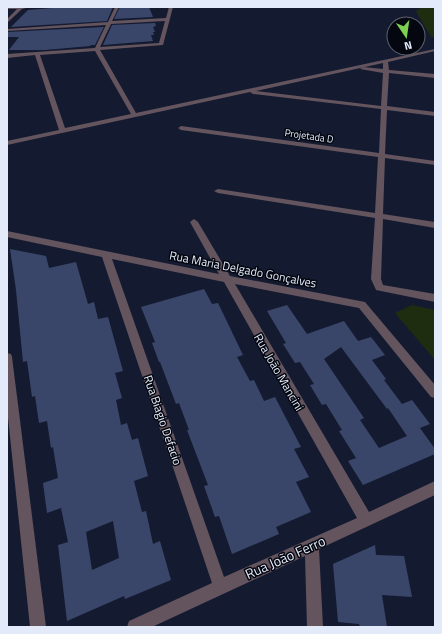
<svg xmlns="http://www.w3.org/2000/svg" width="442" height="634" font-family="'Titillium Web',sans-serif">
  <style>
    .green { fill: #1e2d0f }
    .building { fill: #3a4669; fill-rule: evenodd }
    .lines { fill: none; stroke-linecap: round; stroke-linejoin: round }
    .minor { fill: #64545e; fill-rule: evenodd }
    .labels { text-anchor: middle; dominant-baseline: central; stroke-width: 3; stroke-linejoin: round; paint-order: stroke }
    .far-street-label { font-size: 10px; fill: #e3eaf9; stroke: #040710 }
    .street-label { font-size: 12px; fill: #e3eaf9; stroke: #040710 }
    .near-street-label { font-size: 14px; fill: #e3eaf9; stroke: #040710 }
  </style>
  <rect width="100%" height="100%" fill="#141b31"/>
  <g class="green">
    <path d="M422 7H435V37H431C428 31 417 14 416 11Z"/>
    <polygon points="412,305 435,310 435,360 395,313"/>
  </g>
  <g class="building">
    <polygon points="65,7 113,7 107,21 11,27 28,10"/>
    <polygon points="120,7 149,7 153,17 114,19"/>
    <polygon points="155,23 156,26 153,27 155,32 153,32 154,35 151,35 153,41 103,45 112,25"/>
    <polygon points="104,27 95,45 91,45 90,46 45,50 9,50 19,37 7,37 7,32"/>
    <path d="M10 249 46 256 49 268 76 262 88 304 94 302 98 319 108 317 123 371 115 373 122 398 116 400 121 425 127 423 132 440 138 438 148 476 134 481 142 512 146 511 153 544 160 541 171 580 125 599 124 596 67 621 58 545 68 542 61 508 47 513 43 483 58 478 53 447 51 448 47 421 39 423 35 396 32 397 27 361 23 362 16 290ZM113 521 119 558 92 570 86 532Z"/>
    <polygon points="204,289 212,304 218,303 243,355 237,357 250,381 254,380 264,401 275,397 301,447 294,449 309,477 296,482 311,512 276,527 279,534 232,554 219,516 215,517 204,486 208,485 187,430 189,430 179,403 176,404 160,362 159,362 152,343 155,342 141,307"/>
    <path d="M287 305 307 334 344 321 358 341 371 337 385 355 372 360 386 379 384 380 402 404 412 400 430 424 420 428 435 449V454L363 485 348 461 356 458 339 431 342 430 326 404 322 405 310 385 314 384 300 362 295 363 283 344 286 343 267 311ZM341 347 387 409 388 408 407 436 379 448 360 420 364 418 324 359Z"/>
    <polygon points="375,545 376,555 404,556 412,597 382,595 387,627 360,627 359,624 338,622 333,564"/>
  </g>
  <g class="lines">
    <g class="minor">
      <polygon points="7,7 30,7 22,9 7,23 7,19 17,9 7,9"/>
      <path d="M115 7H119L112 21 166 18 169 7H173L163 45 100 50 136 113 435 49V51L388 62 389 70 435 74V78L389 73 387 106 435 112V116L387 110 385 154 435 161V165L385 158 383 214 435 222V228L383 219 381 279 383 285 435 294V302L376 290 371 279 375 218 218 193 214 191 218 189 375 213 378 157 181 130 178 128 181 126 379 153 381 109 253 94 250 92 7 145V141L59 130 35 55 7 58V54L95 48 106 25 7 31V29L108 22ZM165 21 159 43 100 47 111 24ZM95 51 131 114 65 128 40 55ZM383 63V69L363 67 360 69 383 73 381 106 256 91Z"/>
      <path d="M194 219 198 222 230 276 365 302 435 385V398L431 397 359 308 235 284 369 512 435 481V495L319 549 323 627H307L305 556 152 627H127L129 621 212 583 102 257 7 237V231L219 274 190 222ZM112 259 224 282 357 518 224 577Z"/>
      <polygon points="7,353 11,354 12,357 46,627 30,627 7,408"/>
    </g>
  </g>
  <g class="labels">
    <g class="far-street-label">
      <text transform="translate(309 136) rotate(8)">Projetada D</text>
    </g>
    <g class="street-label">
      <text transform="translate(243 269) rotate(11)">Rua Maria Delgado Gonçalves</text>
      <text transform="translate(279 372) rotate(60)">Rua João Mancini</text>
      <text transform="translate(163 420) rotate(71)">Rua Biagio Defacio</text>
    </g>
    <g class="near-street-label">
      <text transform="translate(285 557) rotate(-24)">Rua João Ferro</text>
    </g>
  </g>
  <rect width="442" height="634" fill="none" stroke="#e3eaf9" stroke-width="16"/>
  <g transform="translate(406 36) rotate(167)"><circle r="19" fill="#040710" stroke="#5d626d"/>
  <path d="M0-3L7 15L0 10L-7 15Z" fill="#7ed053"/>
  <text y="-6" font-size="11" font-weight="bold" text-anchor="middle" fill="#e3eaf9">N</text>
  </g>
</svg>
